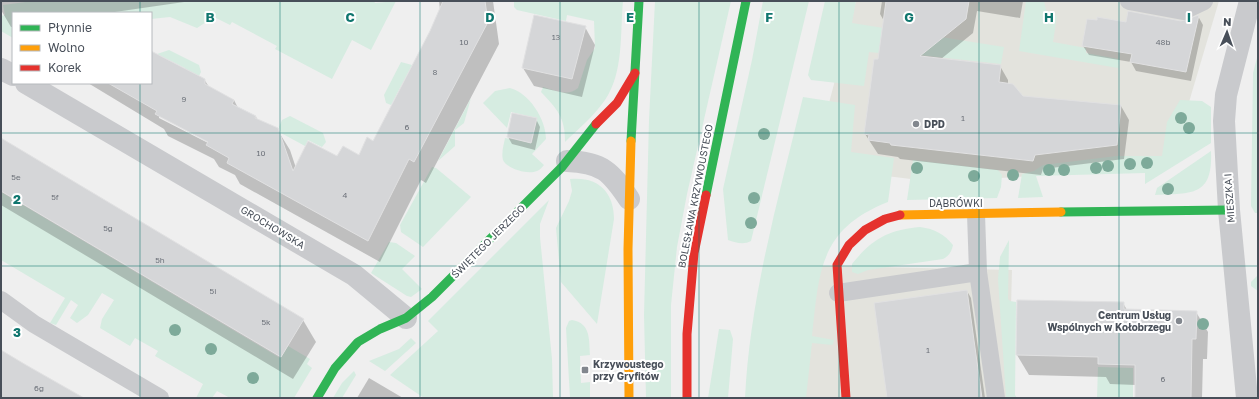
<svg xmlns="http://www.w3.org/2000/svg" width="1259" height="399" font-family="'Golos Text',sans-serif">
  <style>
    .commercial { fill: #e3e3dd }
    .green { fill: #d6ece1 }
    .shadow { fill: #0003; fill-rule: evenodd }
    .building { fill: #d5d6d8; stroke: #e1e1e2 }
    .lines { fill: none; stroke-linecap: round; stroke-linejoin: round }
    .lane { stroke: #c9cacd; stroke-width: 18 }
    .street { stroke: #c9cacd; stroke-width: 22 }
    .fast { stroke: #30b455; stroke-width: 9 }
    .slow { stroke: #ff9f0a; stroke-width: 9 }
    .jam { stroke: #e5322d; stroke-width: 9 }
    .tree { fill: #7eaa9a }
    .grid { fill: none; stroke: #0f766e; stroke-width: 1; stroke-opacity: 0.55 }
    .poi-dot { fill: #82878e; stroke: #fff; stroke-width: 1.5 }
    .labels { text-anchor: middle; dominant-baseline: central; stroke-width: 4; stroke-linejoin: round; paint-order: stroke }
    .number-label { font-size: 8px; fill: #6d727a }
    .poi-label { font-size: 10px; font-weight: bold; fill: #484f59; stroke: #fff; text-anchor: start }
    .street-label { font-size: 10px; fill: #484f59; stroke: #fff }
    .grid-label { font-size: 13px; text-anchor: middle; font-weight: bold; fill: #0f766e; stroke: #fff; stroke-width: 4; stroke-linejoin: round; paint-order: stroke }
  </style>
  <rect width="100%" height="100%" fill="#efefef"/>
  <g class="commercial">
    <polygon points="856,1 1219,1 1170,166 972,180 911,179 812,167"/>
    <polygon points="786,265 1012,270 1009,382 1014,398 775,398"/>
  </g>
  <g class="green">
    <polygon points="33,1 374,1 375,3 396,1 371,50 352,40 332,79 275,49 277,46 232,22 230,25 214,17 197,28 170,17 151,19 151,13 13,13 13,38 1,31 1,16 5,15 3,5"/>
    <path d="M514 1H623C620 33 624 72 605 100 594 116 578 129 565 142 565 117 557 109 541 92L543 87C554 90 568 97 578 88L587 60 595 48 594 21 567 15 566 21 517 10 514 7Z"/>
    <polygon points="655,1 731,1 687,194 677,247 671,305 671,398 646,398 644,315 649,120"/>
    <path d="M763 1H809L751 241C744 245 736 243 728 240L723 189 752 60Z"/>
    <polygon points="825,1 856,1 852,23 1004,47 1001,64 901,53 900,55 869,52 864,86 811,80 808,75"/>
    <polygon points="1026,1 1044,1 1047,14 1057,16 1053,42 1086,48 1086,53 1119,59 1118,68 1019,51"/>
    <polygon points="169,50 199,65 201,72 199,76 184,71 185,68 157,54"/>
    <polygon points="1258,54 1258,213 1255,213 1251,206 1253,73"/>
    <polygon points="401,62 412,65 391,105 386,103 384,95"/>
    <path d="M510 88C529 93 546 119 546 139L532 154 544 165C542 167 540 170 537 171 528 175 507 169 503 160 501 153 504 144 505 138L532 143 537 118 511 112 507 128 483 103 495 91Z"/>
    <path d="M803 97 855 105 851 152 894 158 888 202C819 229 819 272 812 336L834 340 833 344 832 345 812 343 806 398H745C750 296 779 196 803 97Z"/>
    <polygon points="471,98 464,123 455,130 455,146 438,161"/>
    <polygon points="1180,100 1202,101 1211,107 1211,143 1145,184 1145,173 1036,176 1043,197 1018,198 1022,174 1034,171 1043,165 1117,156 1162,156 1167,122"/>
    <polygon points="290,116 323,133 326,142 322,147 308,140 305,146 281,133 279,127 282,120"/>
    <path d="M1211 151C1213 197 1192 193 1155 195L1157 188Z"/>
    <polygon points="913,160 998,170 1002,175 1001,187 997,198 907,200"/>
    <polygon points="432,167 436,168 471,197 423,247 401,232 400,225"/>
    <path d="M570 179C598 176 614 192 614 219L597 324 561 282 556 228 569 201 572 191Z"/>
    <polygon points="1,192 280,358 288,346 310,359 307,364 312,368 294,398 230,398 217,391 212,398 196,398 203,384 155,356 158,351 135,338 130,346 100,328 102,319 114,300 102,293 88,315 77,323 70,318 78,305 71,300 56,325 50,323 65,298 1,260"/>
    <polygon points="549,200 540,224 540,237 552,359 553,398 424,398 390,375 438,331 428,321"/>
    <path d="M920 227C935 229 944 234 953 245 952 251 949 256 943 259L868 270 858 274 852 272V264C872 239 888 230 920 227Z"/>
    <polygon points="1009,240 1008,299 1010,301 1016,302 1015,395 1017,398 1006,398 998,279 1000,257"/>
    <polygon points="389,242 396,243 415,256 402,269 422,289 411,297 407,296 371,273"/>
    <polygon points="1258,275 1258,291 1251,286 1251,282"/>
    <path d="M572 320C591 323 589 340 590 355L580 356 581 383 590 382V398H570L566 328 569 321Z"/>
    <polygon points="719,329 730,330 733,339 728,398 708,398"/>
    <polygon points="411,338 416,343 385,371 369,361 399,349"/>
    <polygon points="1098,367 1133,368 1133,398 1097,398"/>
    <polygon points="354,371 356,375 342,398 333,398 342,383"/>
  </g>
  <g class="shadow">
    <polygon points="1,1 191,1 108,13 13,13 13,27 11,27 1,10"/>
    <path d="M439 1H493L499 44 426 183 421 180 380 262 240 184 235 175 219 167 214 159 168 136 164 129 88 83H151V67L204 79 209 87 234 100 238 108 256 117 258 120 277 129 290 150 296 168 337 157 359 156 374 142 431 31 440 10ZM159 116 213 143 212 145 159 118Z"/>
    <polygon points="882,1 1023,1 1020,18 977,11 973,33 941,59 1000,66 1008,80 1008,84 1022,97 1121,106 1129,120 1124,159 1043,169 1041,175 900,159 898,157 878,154 865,134 879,60 884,21 880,14"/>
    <polygon points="1198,16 1203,25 1191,81 1136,71 1131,62 1089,55 1083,46 1088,20 1127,23 1181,22"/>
    <polygon points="585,27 595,45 582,97 534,86 523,68"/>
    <polygon points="536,119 540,127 535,150 512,144 508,137"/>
    <polygon points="1,140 303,320 316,342 293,379 1,205"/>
    <polygon points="967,291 971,298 985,398 888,398"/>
    <polygon points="1123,303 1127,310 1196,312 1208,332 1207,359 1203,359 1202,398 1136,398 1136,385 1110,384 1106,377 1029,375 1017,355"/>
    <polygon points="369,378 403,398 357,398"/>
  </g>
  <g class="building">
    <polygon points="443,1 485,1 488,22 414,162 409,159 368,241 227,163 229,158 206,145 208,142 155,114 157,111 108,83 151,83 151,51 205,79 205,84 234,100 232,104 256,116 255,118 278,128 293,171 308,141 337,156 343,146 359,155 367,137 373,141 430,31"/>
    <polygon points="886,1 969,1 966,19 920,56 1001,65 999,82 1013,84 1023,96 1121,105 1117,145 1035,155 1033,161 891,145 890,143 868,140 869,135 864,134 869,97 874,59 878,59"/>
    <polygon points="1128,11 1181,21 1199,15 1186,72 1130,62 1132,54 1082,46 1087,19 1097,20 1097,17 1126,22"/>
    <polygon points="534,15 586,26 572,79 522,68"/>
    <polygon points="512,113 537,118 531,143 507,137"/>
    <polygon points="1,138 304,319 281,357 1,191"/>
    <polygon points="967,290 982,398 887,398 874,303"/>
    <polygon points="1017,300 1124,302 1124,309 1197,311 1196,339 1192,339 1191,398 1135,398 1135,365 1098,364 1098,357 1016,355"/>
    <polygon points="1,350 26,365 84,398 1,398"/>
  </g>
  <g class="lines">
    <g class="lane">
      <polyline points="1129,1 1183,11 1204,1"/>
      <polyline points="976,214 978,272 996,398"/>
      <polyline points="838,293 978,272"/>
      <polyline points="1,300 34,324 160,398"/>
    </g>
    <g class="street">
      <polyline points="1,69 13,75"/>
      <polyline points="26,83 354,275 406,318"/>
      <path d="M567 161C602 162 611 172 629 199"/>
      <polyline points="1247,398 1229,210 1224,121 1226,95 1250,1"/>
    </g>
    <g class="fast">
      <polyline points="631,141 639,1"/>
      <polyline points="706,195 746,1"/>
      <polyline points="1061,212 1229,210"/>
      <polyline points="317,398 335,368 358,342 380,329 406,318 432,297 562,167 596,124"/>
    </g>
    <g class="slow">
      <polyline points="900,215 1061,212"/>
      <polyline points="629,398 628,249 631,141"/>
    </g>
    <g class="jam">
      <polyline points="596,124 617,103 635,73"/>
      <polyline points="687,398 687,334 694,253 706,195"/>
      <polyline points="846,398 837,265 849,245 865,230 885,219 900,215"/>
    </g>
  </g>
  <g class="tree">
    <circle cx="1181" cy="118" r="6"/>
    <circle cx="1189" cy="128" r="6"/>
    <circle cx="764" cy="134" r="6"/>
    <circle cx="1147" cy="163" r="6"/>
    <circle cx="1130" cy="164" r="6"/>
    <circle cx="1108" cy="166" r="6"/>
    <circle cx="917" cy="168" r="6"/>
    <circle cx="1096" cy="168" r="6"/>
    <circle cx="1049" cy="170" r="6"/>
    <circle cx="1064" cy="170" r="6"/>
    <circle cx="1013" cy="175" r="6"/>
    <circle cx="974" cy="176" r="6"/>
    <circle cx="1168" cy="189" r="6"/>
    <circle cx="754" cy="198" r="6"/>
    <circle cx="751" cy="223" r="6"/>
    <circle cx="1203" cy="324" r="6"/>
    <circle cx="175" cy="330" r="6"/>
    <circle cx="211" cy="349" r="6"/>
    <circle cx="253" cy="378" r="6"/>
  </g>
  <path class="grid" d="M140 1V13M280 1V398M420 1V398M560 1V398M699 1V398M839 1V398M979 1V398M1119 1V398M140 83V398M1 133H1258M1 266H1258"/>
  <g class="poi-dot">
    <circle cx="916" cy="124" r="4"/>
    <circle cx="1179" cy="321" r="4"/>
    <rect x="581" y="366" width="8" height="8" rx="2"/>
  </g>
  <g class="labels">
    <g class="number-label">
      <text x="556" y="37">13</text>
      <text x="464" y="42">10</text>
      <text x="1163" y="42">48b</text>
      <text x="435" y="72">8</text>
      <text x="184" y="99">9</text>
      <text x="963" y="118">1</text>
      <text x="407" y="127">6</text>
      <text x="261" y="153">10</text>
      <text x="16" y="177">5e</text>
      <text x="345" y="195">4</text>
      <text x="55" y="197">5f</text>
      <text x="108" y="228">5g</text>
      <text x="160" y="260">5h</text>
      <text x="213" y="291">5i</text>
      <text x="266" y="322">5k</text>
      <text x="928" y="350">1</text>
      <text x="1163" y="379">6</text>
      <text x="39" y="388">6g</text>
    </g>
    <g class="poi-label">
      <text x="924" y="124">DPD</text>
      <text x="1171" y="315" text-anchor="end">Centrum Usług<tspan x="1171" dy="12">Wspólnych w Kołobrzegu</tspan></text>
      <text x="593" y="364">Krzywoustego<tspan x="593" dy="12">przy Gryfitów</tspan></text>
    </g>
    <g class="street-label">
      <text transform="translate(695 196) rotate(-79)">BOLESŁAWA KRZYWOUSTEGO</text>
      <text transform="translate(1229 198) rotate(-94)">MIESZKA I</text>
      <text x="956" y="203">DĄBRÓWKI</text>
      <text transform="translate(273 227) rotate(31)">GROCHOWSKA</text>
      <text transform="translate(488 241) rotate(-45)">ŚWIĘTEGO JERZEGO</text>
    </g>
  </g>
  <g class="grid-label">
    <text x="210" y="22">B</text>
    <text x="350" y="22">C</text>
    <text x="490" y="22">D</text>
    <text x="630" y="22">E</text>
    <text x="769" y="22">F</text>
    <text x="909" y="22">G</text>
    <text x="1049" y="22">H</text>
    <text x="1189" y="22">I</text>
    <text x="17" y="204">2</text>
    <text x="17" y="337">3</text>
  </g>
  <rect width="1259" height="399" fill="none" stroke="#484f59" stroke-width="4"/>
  <rect x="12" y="12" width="140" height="72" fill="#ffffff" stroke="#b6b9bd"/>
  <rect x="20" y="25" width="20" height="6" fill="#30b455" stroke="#b6b9bd"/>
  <text x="48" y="32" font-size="12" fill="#484f59">Płynnie</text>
  <rect x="20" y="45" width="20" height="6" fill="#ff9f0a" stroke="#b6b9bd"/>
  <text x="48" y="52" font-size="12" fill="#484f59">Wolno</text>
  <rect x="20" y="65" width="20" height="6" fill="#e5322d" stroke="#b6b9bd"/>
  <text x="48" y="72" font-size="12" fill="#484f59">Korek</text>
  <g transform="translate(1227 32) rotate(2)" stroke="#ffffff" stroke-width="3" paint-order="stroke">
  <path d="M0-3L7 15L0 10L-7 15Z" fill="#484f59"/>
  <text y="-6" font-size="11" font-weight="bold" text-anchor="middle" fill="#484f59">N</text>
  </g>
</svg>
